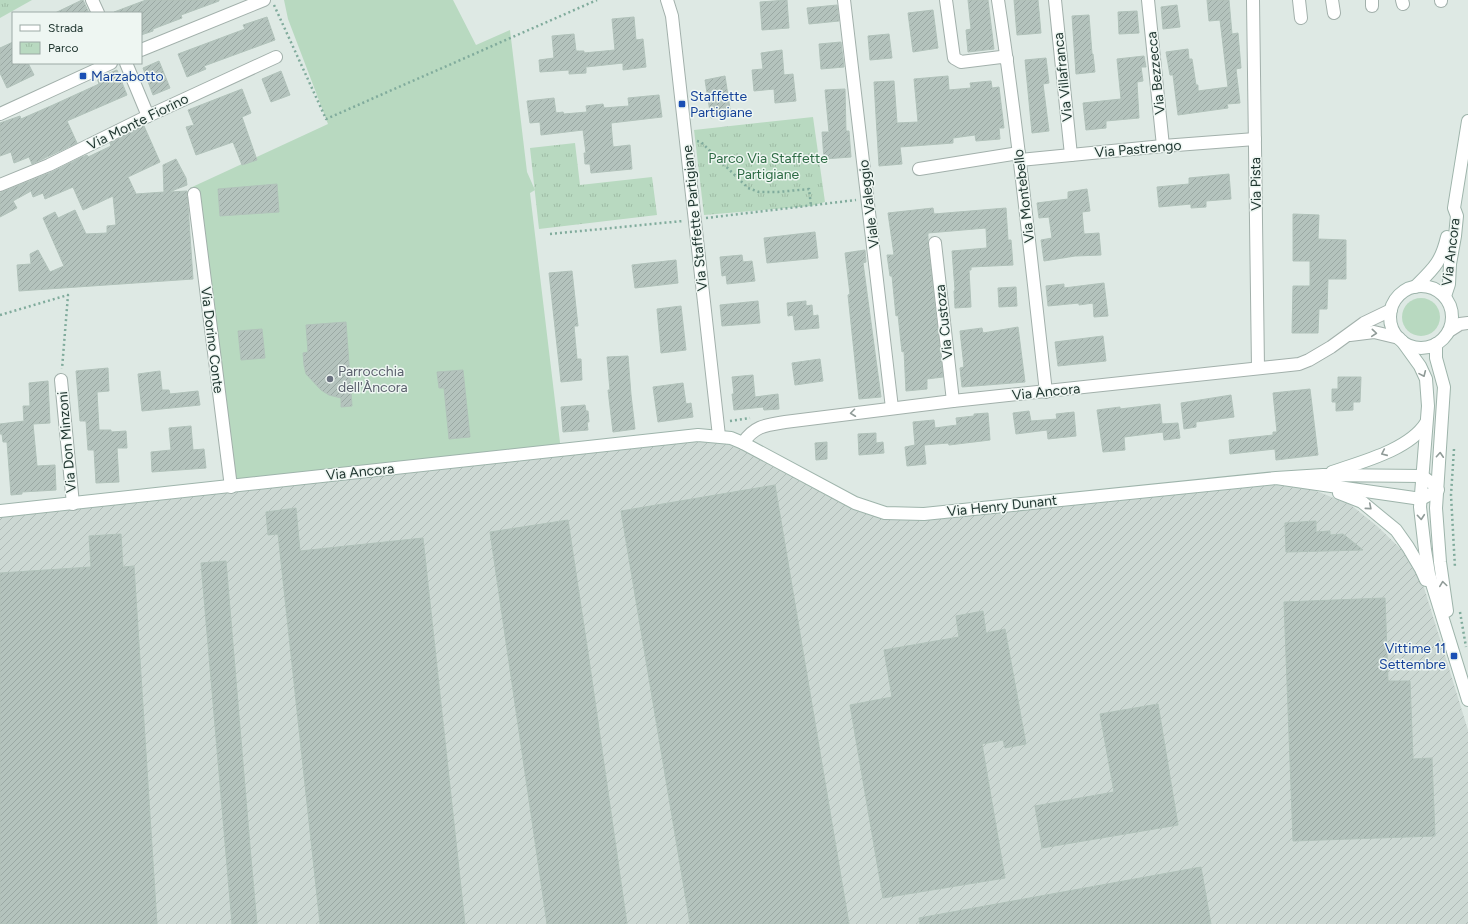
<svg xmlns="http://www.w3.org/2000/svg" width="1468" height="924" font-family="Figtree,sans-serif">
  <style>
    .industrial { fill: url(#industrial-furrows) }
    .green { fill: #b8d9c0 }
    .park { fill: url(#park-tufts) }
    .building { fill: url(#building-hatch); stroke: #b1c2ba }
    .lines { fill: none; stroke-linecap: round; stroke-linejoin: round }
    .minor-casing { stroke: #a2b0ab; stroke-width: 14 }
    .secondary-casing { stroke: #9eb4ab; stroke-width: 14 }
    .path { stroke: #80ab9c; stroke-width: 2.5; stroke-dasharray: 2 3; stroke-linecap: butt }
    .minor { stroke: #fff; stroke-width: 12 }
    .secondary { stroke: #fff; stroke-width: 12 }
    .oneway { stroke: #909b98 }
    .transit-dot { fill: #1a4fb4; stroke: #eef6f2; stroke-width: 1.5 }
    .worship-dot { fill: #6b7280; stroke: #eef6f2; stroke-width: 1.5 }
    .labels { text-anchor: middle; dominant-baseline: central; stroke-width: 3; stroke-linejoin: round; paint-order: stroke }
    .street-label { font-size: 14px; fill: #213731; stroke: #eef6f2 }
    .transit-label { font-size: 14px; fill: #164399; stroke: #eef6f2; text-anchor: start }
    .park-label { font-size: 14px; fill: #2d6b44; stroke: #eef6f2 }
    .worship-label { font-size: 14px; fill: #5b616d; stroke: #eef6f2; text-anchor: start }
  </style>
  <defs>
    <pattern id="industrial-furrows" width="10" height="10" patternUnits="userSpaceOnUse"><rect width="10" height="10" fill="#ccd8d3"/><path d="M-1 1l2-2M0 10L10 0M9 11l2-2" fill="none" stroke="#afbab6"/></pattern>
    <pattern id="park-tufts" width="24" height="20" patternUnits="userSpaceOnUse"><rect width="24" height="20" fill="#b8d9c0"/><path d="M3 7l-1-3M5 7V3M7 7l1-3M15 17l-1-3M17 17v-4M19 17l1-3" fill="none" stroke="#9ebba5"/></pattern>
    <pattern id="building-hatch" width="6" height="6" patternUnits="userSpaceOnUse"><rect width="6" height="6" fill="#b4c3bd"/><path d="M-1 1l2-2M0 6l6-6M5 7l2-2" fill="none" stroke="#9aa8a3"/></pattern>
  </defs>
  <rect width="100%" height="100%" fill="#dee9e4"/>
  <polygon class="industrial" points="690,437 725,443 769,460 905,518 1275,485 1314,490 1351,505 1377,526 1405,553 1422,581 1468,730 1468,924 0,924 0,513"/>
  <g class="green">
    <polygon points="284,0 453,0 476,45 510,30 527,172 535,190 530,193 561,451 231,489 190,188 328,124 288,19"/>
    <circle cx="1421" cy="317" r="19"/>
  </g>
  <g class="park">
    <polygon points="0,0 32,0 0,18"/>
    <polygon points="813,117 825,202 811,206 704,215 694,130"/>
    <polygon points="575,143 580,185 652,177 657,215 539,229 530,148"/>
  </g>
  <g class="building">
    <polygon points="82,0 83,0 89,13 55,13"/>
    <polygon points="146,0 219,0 219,1 181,15 182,18 153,29 153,31 141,35 141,13 114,13 114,12"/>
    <polygon points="787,0 789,28 762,30 760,2"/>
    <polygon points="968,0 988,0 994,49 968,52 966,30 971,29"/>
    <polygon points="1014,0 1038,0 1041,33 1017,35"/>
    <polygon points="1207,0 1229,0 1232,34 1238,33 1241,68 1236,69 1240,103 1227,104 1228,108 1178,115 1173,75 1170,75 1166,52 1188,49 1189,59 1192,59 1196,85 1198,85 1198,91 1228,87 1220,20 1209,21"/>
    <polygon points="837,5 839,21 809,24 807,8"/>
    <polygon points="1177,5 1180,27 1163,29 1161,7"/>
    <polygon points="933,10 938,48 913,52 908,13"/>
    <polygon points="1137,11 1139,33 1119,34 1118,12"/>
    <polygon points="1089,15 1092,54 1093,54 1095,72 1076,74 1072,16"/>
    <polygon points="267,17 275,40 204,66 206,69 187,77 178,54 245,29 243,25"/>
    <polygon points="634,17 636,40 643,39 646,67 623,70 623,63 586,67 586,73 569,74 569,70 540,72 539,60 554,58 552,36 574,34 576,51 584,51 584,53 615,50 612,19"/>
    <polygon points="889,34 892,58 870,60 868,36"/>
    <polygon points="13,42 13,63 28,63 34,75 7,88 0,73 0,48"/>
    <polygon points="841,42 844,67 821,69 819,44"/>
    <polygon points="782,50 784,75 793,74 796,101 775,103 774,89 754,91 752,70 763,69 761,53"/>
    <polygon points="1144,56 1146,67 1141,67 1143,81 1137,82 1139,118 1106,121 1106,128 1086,130 1083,103 1121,99 1117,59"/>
    <polygon points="1046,58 1049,83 1043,84 1049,131 1032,133 1025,60"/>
    <polygon points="159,61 170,88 153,95 143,68"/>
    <polygon points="117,70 127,95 67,121 77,143 32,164 29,157 14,163 11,152 0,156 0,123 20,116 21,119 53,105 99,84 97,78"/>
    <polygon points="281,71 290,95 271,102 262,79"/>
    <polygon points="725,76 731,115 711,118 705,80"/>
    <polygon points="948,76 949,90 971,88 970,83 991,81 992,88 999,87 1004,128 999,128 1000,139 976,141 975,135 953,138 953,143 900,147 902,164 879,166 874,82 894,81 897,123 918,122 914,79"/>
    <polygon points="242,89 251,113 242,117 257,160 242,165 233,142 196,155 186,127 194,125 188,110"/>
    <polygon points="845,89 846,131 849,131 851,157 824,159 822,132 829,132 825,90"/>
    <polygon points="659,95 662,117 611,123 613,147 630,145 632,169 591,173 590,164 585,164 584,153 586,153 583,130 541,135 540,122 530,123 527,101 554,98 556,113 563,112 564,114 587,112 586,106 603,104 604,108 629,106 628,98"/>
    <polygon points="144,126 160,162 128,177 136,194 164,192 163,165 176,159 186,178 187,185 169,192 187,191 193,279 19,291 17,265 31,264 30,254 38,250 50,272 64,266 43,218 55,212 58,218 75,210 86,234 107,233 107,226 116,225 113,196 83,210 73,187 45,199 43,193 33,197 31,191 13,201 17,208 0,217 0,193 52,172 82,157 87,155 88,157 111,146 110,143"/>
    <polygon points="1229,174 1231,199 1206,201 1206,207 1191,208 1191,204 1159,207 1157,187 1189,184 1189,178"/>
    <polygon points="277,184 279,212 220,216 218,189"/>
    <polygon points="1087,189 1090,211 1082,212 1084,234 1099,233 1101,255 1075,256 1044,261 1041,240 1052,238 1049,217 1039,218 1037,203 1068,199 1068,192"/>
    <polygon points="933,208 934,214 1006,208 1008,240 1011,240 1013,265 971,267 971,270 969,270 971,307 955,308 954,291 955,290 952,251 987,248 986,228 928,233 928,244 943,377 927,379 927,389 906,391 904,351 902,352 898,315 896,316 892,276 890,276 887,255 894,255 888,213"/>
    <polygon points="1293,214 1319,215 1318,239 1346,240 1346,279 1328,279 1327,309 1319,309 1318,333 1292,333 1293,286 1310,286 1310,261 1293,261"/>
    <polygon points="815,232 818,258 767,263 764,238"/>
    <polygon points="865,250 866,262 863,263 881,397 859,399 848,295 850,294 845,253"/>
    <polygon points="742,255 743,262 752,261 755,281 727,284 726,275 722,276 720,257"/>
    <polygon points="676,260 678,283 635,288 632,265"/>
    <polygon points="572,271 578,326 574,326 577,359 581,359 582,380 561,382 549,273"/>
    <polygon points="1104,283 1108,316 1094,317 1093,303 1079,305 1079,303 1048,306 1046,286 1064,284 1064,288"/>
    <polygon points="1016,287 1017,306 999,307 998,288"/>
    <polygon points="758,301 760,323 722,326 720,305"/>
    <polygon points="806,301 806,306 812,305 813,316 818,315 819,328 795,330 793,315 788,316 787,303"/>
    <polygon points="681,306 686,350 661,353 657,309"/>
    <polygon points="346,322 352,406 341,407 341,398 329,395 321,390 306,374 304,365 303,353 308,352 306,325"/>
    <polygon points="1018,327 1025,382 962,387 960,368 964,367 960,331 982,328 983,333"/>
    <polygon points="262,329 265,358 241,360 238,331"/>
    <polygon points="1103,336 1106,361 1058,366 1055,342"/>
    <polygon points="628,356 631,395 635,429 613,432 608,390 610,390 607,357"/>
    <polygon points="820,359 823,381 795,385 792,363"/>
    <polygon points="108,368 109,391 97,392 99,430 111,430 111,432 126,431 127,448 117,448 119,482 96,483 94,450 88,450 86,421 80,421 76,371"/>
    <polygon points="463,370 470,437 449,439 444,388 439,388 437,372"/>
    <polygon points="160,371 162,390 169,390 170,394 198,391 200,405 142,411 138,374"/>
    <polygon points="753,375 755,397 778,394 779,409 764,410 763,407 734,410 732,394 734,394 732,377"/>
    <polygon points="1338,377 1361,377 1360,402 1353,402 1353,410 1336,411 1336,402 1332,402 1332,389 1338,389"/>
    <polygon points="48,381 50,423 33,424 37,466 55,465 56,490 22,492 22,494 11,495 7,442 3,442 2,434 0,434 0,424 24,421 23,406 30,406 29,383"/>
    <polygon points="683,383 686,404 691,403 693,417 658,422 653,387"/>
    <polygon points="1310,389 1318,455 1276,460 1275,449 1230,454 1229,440 1273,435 1273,432 1277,432 1273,393"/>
    <polygon points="1231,395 1234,417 1196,422 1196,427 1184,429 1181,403"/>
    <polygon points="1160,404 1162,424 1178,423 1180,438 1164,440 1163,432 1124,437 1125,450 1103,452 1097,410 1120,407 1120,409"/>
    <polygon points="585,405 586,411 588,411 589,422 587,422 588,430 563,432 561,407"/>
    <polygon points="1029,411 1031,421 1057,419 1056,414 1074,412 1076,436 1048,439 1047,430 1016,434 1013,413"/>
    <polygon points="988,413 990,440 949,445 948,443 924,445 926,464 907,466 905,447 915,445 913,422 934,420 935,428 957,425 956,418 974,416 974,414"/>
    <polygon points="191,426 193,450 204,449 206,468 152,472 151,452 171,450 169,428"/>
    <polygon points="876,433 876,443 883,442 884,453 859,455 858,434"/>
    <polygon points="827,442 827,459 816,460 815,443"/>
    <polygon points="775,485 849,924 690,924 621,511"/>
    <polygon points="296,508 300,551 423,538 465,924 320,924 278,534 268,535 266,512"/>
    <polygon points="568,520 590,666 627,924 547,924 490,532"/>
    <polygon points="1316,521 1316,532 1330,531 1330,535 1343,534 1363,550 1286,552 1285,523"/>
    <polygon points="121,534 123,567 134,566 157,924 0,924 0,573 91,567 89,536"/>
    <polygon points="226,561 251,858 257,924 232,924 201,563"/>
    <polygon points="1385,598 1388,681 1410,681 1413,759 1432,758 1435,836 1293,841 1284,602"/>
    <polygon points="983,611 986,633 1005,629 1026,744 1005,748 1003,740 982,744 1005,878 883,898 850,705 892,697 884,650 959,637 956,616"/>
    <polygon points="1158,704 1178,825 1042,848 1035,806 1114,792 1100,714"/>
    <polygon points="1201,867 1211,924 920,924 919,918"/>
  </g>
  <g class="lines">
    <g class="minor-casing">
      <g id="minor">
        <polyline points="92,0 98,13"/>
        <polyline points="667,0 672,16 677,61 719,436"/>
        <polyline points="844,0 892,408"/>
        <polyline points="946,0 954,58 961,62 1001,57 1007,59"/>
        <path d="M998 0C1018 130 1031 261 1046 392"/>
        <polyline points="1055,0 1071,155"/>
        <polyline points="1148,0 1163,146"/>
        <polyline points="1253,0 1258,368"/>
        <polyline points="1299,0 1301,18"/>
        <polyline points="1332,0 1334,13"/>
        <polyline points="1372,0 1372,6"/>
        <polyline points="1402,0 1403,4"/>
        <polyline points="1441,0 1441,1"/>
        <polyline points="141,50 264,0"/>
        <polyline points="126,63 148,116"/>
        <polyline points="0,114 111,63"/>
        <polyline points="1020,160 1163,146 1255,139"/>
        <polyline points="919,169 1019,153"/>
        <polyline points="0,185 49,165 148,116 276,57"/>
        <polyline points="194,194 231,487"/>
        <polyline points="935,243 953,401"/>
        <polyline points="1449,331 1460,324 1468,323"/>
        <polyline points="1350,335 1374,332 1399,338"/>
        <polyline points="61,380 73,504"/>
        <path d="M743 443C754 426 766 425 785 422L953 401 1299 364 1309 360 1331 347 1364 323 1391 310"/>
      </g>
    </g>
    <g class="secondary-casing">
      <g id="secondary">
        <circle cx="1421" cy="317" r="31"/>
        <path d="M1415 287C1433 269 1441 263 1447 237"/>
        <polyline points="1445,296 1449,284 1450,264 1455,236 1457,216 1454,208 1468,121"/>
        <polyline points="1402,341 1420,366 1426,379 1428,406 1420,507 1425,550 1429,574 1468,700"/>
        <polyline points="1436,344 1436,358 1444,387 1436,508 1440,562 1447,611"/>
        <path d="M1332 472C1361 462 1409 450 1426 423"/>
        <polyline points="1339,493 1362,502 1396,530 1408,547 1421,569 1426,580"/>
        <polyline points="0,511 698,435 731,438 743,443 855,503 885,513 924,514 1276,478 1323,475 1422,476 1433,484 1438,490 1421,499 1276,478"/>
      </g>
    </g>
    <g class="path">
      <polyline points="274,5 326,119 597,0"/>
      <polyline points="697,141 701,142 748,188 759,192 778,192 809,189 811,206"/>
      <polyline points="706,218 856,200"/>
      <polyline points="550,234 683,221"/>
      <polyline points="0,315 68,295 62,369"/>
      <polyline points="730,421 750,418"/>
      <polyline points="1454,449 1451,495 1455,568"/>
      <polyline points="1460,612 1466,647"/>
    </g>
    <use href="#minor" class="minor"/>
    <use href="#secondary" class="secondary"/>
  </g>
  <defs><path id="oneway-chevron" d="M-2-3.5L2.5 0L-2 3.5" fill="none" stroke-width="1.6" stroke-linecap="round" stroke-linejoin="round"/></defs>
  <g class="oneway">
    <use href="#oneway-chevron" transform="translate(1374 333) rotate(5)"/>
    <use href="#oneway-chevron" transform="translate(1423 374) rotate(66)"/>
    <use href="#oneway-chevron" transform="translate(853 413) rotate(173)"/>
    <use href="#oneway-chevron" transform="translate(1384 453) rotate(156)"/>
    <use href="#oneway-chevron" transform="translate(1440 455) rotate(-86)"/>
    <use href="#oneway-chevron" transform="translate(1369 507) rotate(40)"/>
    <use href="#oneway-chevron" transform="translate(1421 517) rotate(85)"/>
    <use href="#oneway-chevron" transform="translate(1443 584) rotate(-98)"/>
  </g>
  <g class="transit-dot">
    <rect x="79" y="72" width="8" height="8" rx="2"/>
    <rect x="678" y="100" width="8" height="8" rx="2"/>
    <rect x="1450" y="652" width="8" height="8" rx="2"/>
  </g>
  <circle class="worship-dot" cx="330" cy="379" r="4"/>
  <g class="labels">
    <g class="street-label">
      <text transform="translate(1156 73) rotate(-96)">Via Bezzecca</text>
      <text transform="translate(1063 77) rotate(-96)">Via Villafranca</text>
      <text transform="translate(138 122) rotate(-26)">Via Monte Fiorino</text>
      <text transform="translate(1138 149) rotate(-5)">Via Pastrengo</text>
      <text transform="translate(1256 184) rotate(-91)">Via Pista</text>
      <text transform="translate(1024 196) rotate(-97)">Via Montebello</text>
      <text transform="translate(869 204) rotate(-97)">Viale Valeggio</text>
      <text transform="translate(695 218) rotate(-96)">Via Staffette Partigiane</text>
      <text transform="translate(1451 252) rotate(-83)">Via Ancora</text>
      <text transform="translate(944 322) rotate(-96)">Via Custoza</text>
      <text transform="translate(212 340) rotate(83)">Via Dorino Conte</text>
      <text transform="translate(1046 392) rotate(-6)">Via Ancora</text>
      <text transform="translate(67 442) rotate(-95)">Via Don Minzoni</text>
      <text transform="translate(360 472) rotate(-6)">Via Ancora</text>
      <text transform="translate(1002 506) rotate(-6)">Via Henry Dunant</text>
    </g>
    <g class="transit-label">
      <text x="91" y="76">Marzabotto</text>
      <text x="690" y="96">Staffette<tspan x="690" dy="16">Partigiane</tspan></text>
      <text x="1446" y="648" text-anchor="end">Vittime 11<tspan x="1446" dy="16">Settembre</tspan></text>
    </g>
    <g class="park-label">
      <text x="768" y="158">Parco Via Staffette<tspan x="768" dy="16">Partigiane</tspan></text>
    </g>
    <g class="worship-label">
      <text x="338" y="371">Parrocchia<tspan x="338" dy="16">dell'Àncora</tspan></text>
    </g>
  </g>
  <rect x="12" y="12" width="130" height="52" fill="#eef6f2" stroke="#9caaa5"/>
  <rect x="20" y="25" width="20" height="6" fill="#ffffff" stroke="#9caaa5"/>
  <text x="48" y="32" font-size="12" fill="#213731">Strada</text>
  <rect x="20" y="42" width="20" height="12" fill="url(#park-tufts)" stroke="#9caaa5"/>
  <text x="48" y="52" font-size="12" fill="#213731">Parco</text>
</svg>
